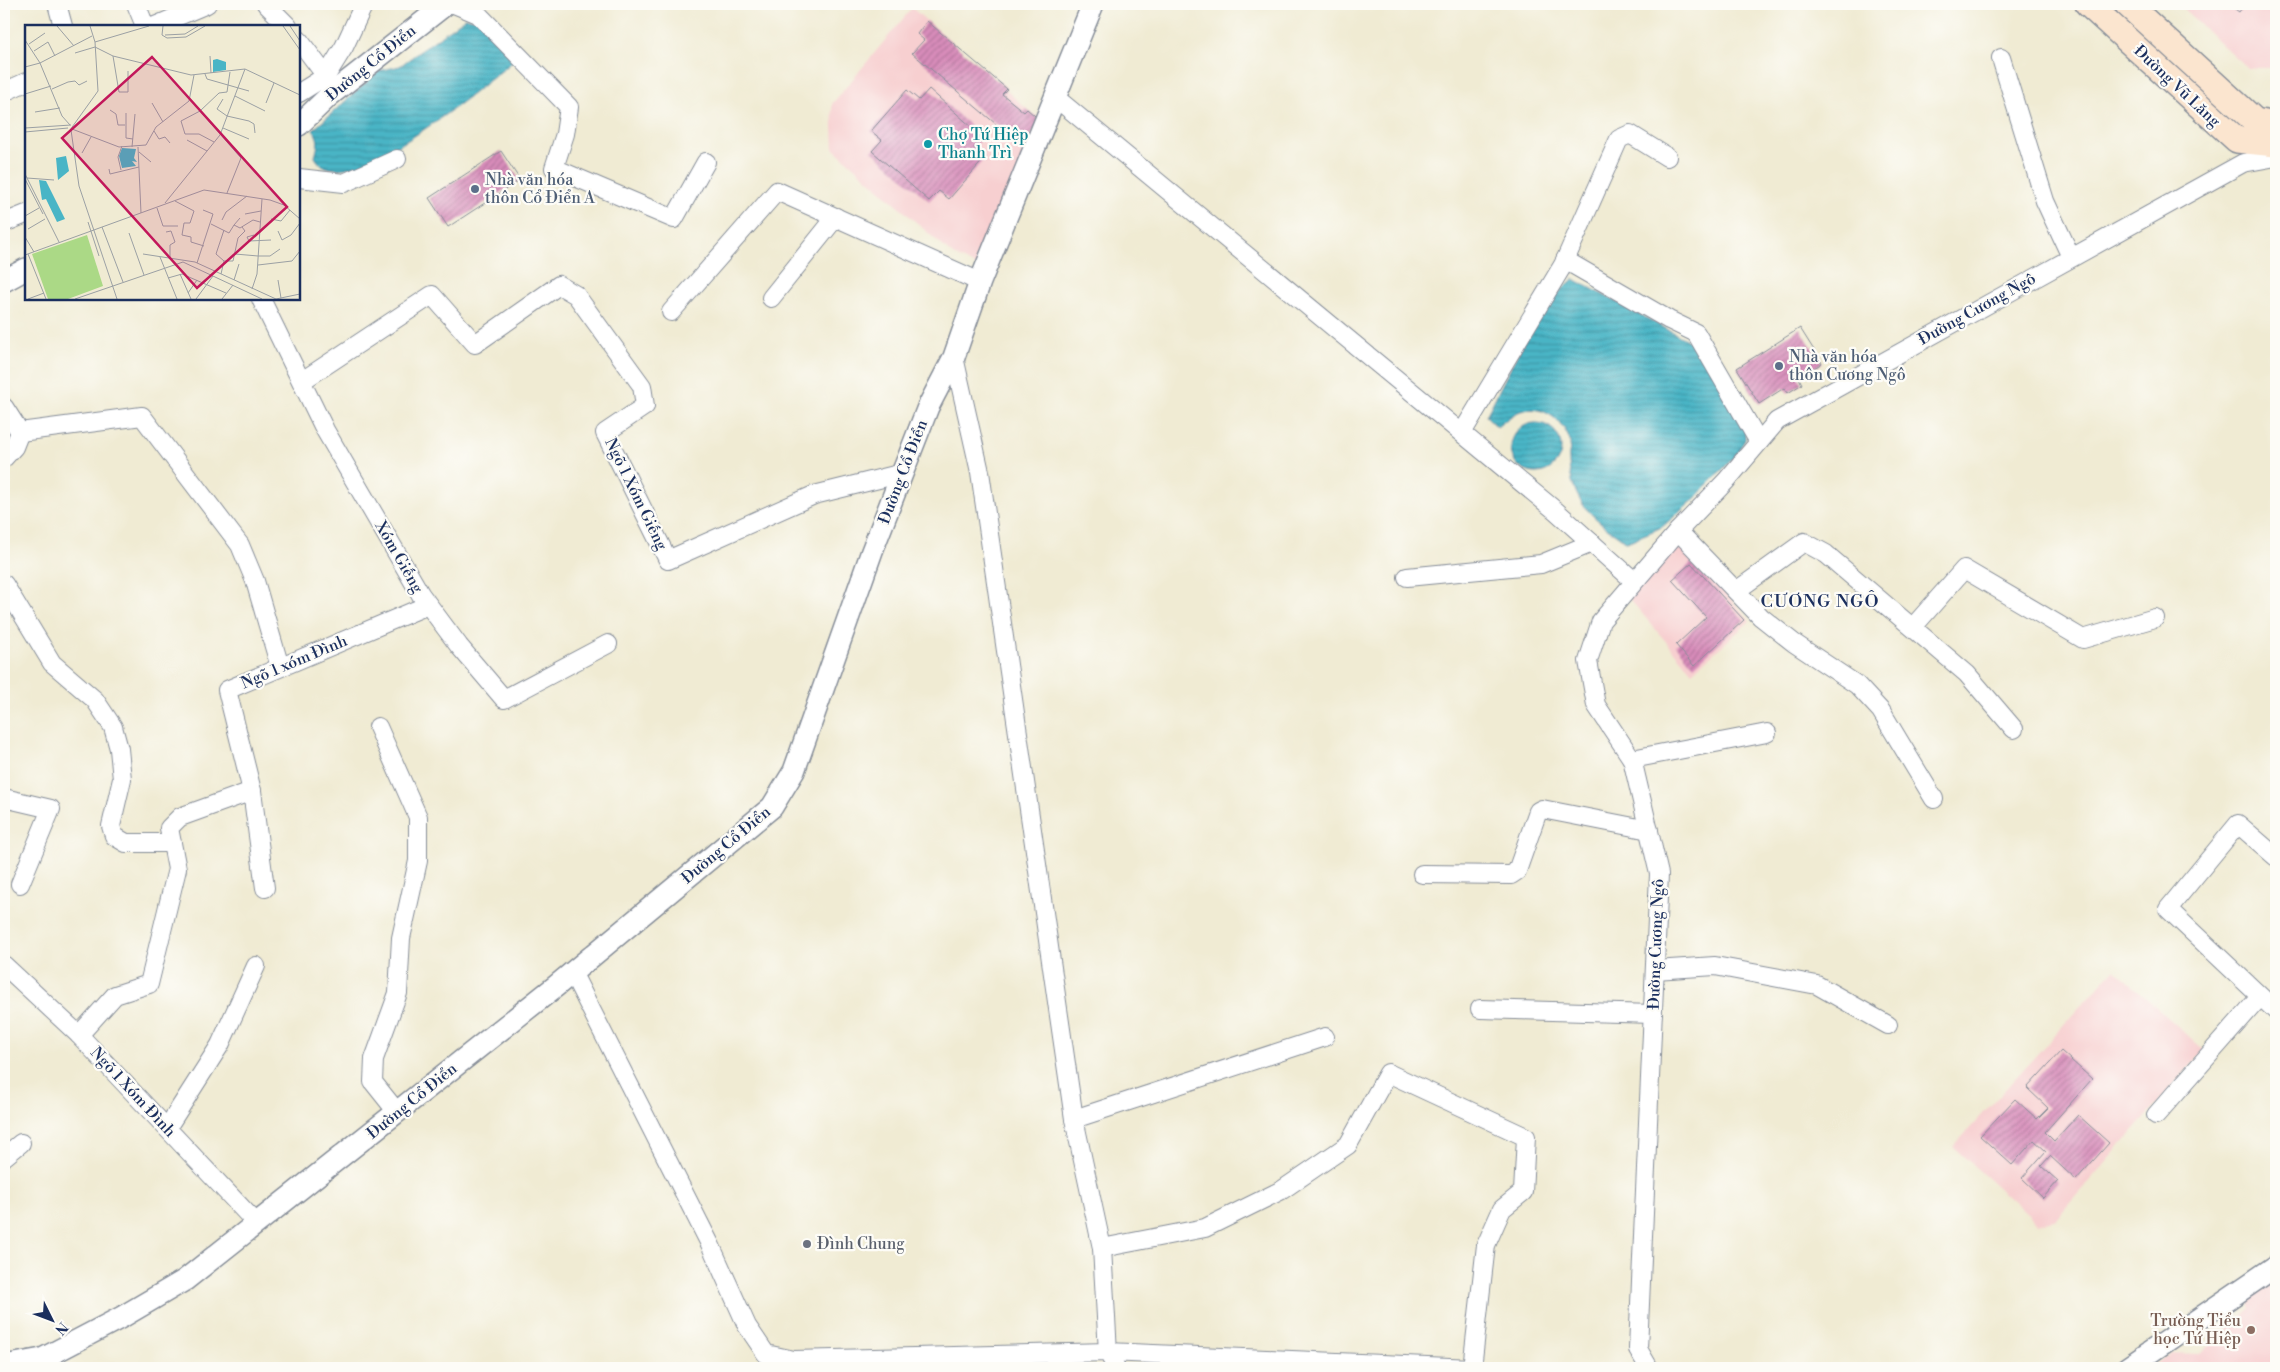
<svg xmlns="http://www.w3.org/2000/svg" width="2280" height="1372" font-family="'Libre Bodoni',serif">
  <style>
    .built { fill: #f7cfd0 }
    .water { fill: url(#water-rules); stroke: #327292 }
    .building { fill: url(#building-hatch) }
    .lines { fill: none; stroke-linecap: round; stroke-linejoin: round }
    .minor-casing { stroke: #868d98; stroke-width: 20 }
    .tertiary-casing { stroke: #868d98; stroke-width: 24 }
    .secondary-casing { stroke: #868d98; stroke-width: 28 }
    .minor { stroke: #fff; stroke-width: 18 }
    .tertiary { stroke: #fff; stroke-width: 21 }
    .secondary { stroke: #fbe5cf; stroke-width: 25 }
    .culture-dot { fill: #0f9aa8; stroke: #fdfcf7; stroke-width: 2 }
    .service-dot { fill: #5c6f8a; stroke: #fdfcf7; stroke-width: 2 }
    .worship-dot { fill: #6b7280; stroke: #fdfcf7; stroke-width: 2 }
    .education-dot { fill: #8d6e63; stroke: #fdfcf7; stroke-width: 2 }
    .labels { text-anchor: middle; dominant-baseline: central; stroke-width: 4.5; stroke-linejoin: round; paint-order: stroke }
    .street-label { font-size: 16px; fill: #1b2f5e; stroke: #fdfcf7 }
    .culture-label { font-size: 16px; fill: #0d838f; stroke: #fdfcf7; text-anchor: start }
    .service-label { font-size: 16px; fill: #4e5e75; stroke: #fdfcf7; text-anchor: start }
    .worship-label { font-size: 16px; fill: #5b616d; stroke: #fdfcf7; text-anchor: start }
    .education-label { font-size: 16px; fill: #785e54; stroke: #fdfcf7; text-anchor: end }
    .neighbourhood-label { font-size: 18px; letter-spacing: 1px; fill: #1b2f5e; stroke: #fdfcf7 }
    .inset-road { fill: none; stroke: #9ba0a4; stroke-width: 1 }
    .view { fill: #c2185b; fill-opacity: 0.15; stroke: #c2185b; stroke-width: 2.5 }
    .inset-edge { fill: none; stroke: #1b2f5e; stroke-width: 2.5 }
  </style>
  <defs>
    <pattern id="water-rules" width="6" height="5" patternUnits="userSpaceOnUse" patternTransform="scale(1.25)"><rect width="6" height="5" fill="#49b5c6"/><path d="M0 2.5h6" fill="none" stroke="#3c94a4"/></pattern>
    <pattern id="building-hatch" width="6" height="6" patternUnits="userSpaceOnUse" patternTransform="scale(1.25)"><rect width="6" height="6" fill="#d88cba"/><path d="M-1 1l2-2M0 6l6-6M5 7l2-2" fill="none" stroke="#ae739a"/></pattern>
  </defs>
  <rect width="100%" height="100%" fill="#fdfcf7"/>
  <filter id="ink" filterUnits="userSpaceOnUse"><feTurbulence type="fractalNoise" baseFrequency=".02" numOctaves="2"/><feDisplacementMap in="SourceGraphic" scale="10" xChannelSelector="R" yChannelSelector="G"/><feConvolveMatrix kernelMatrix="1 2 1 2 8 2 1 2 1" color-interpolation-filters="sRGB"/></filter>
  <filter id="wash" filterUnits="userSpaceOnUse"><feTurbulence type="fractalNoise" baseFrequency=".0096" numOctaves="4" result="noise"/><feDisplacementMap in="SourceGraphic" scale="20" xChannelSelector="R" yChannelSelector="G"/><feGaussianBlur stdDeviation="1.12" result="paint"/><feColorMatrix in="noise" values="0 0 0 0 0 0 0 0 0 0 0 0 0 0 0 0 0 1.4 0 .05"/><feComposite in="paint" operator="in"/></filter>
  <g filter="url(#wash)">
    <rect width="100%" height="100%" fill="#f0ebd3"/>
    <g class="built">
      <polygon points="2178,4 2276,4 2276,68 2247,68"/>
      <polygon points="912,8 1042,122 982,269 953,255 834,149 832,104"/>
      <polygon points="1673,547 1682,549 1693,557 1750,621 1692,672 1627,596"/>
      <polygon points="2114,969 2204,1050 2055,1220 2037,1223 1953,1147"/>
      <polygon points="2276,1276 2276,1368 2150,1368 2172,1353 2201,1354 2250,1308 2250,1293"/>
    </g>
    <g class="water">
      <path d="M465 18 477 19 516 59C488 81 342 208 315 157 318 146 320 139 313 130L379 71 400 66Z"/>
      <path d="M1574 279 1700 347 1745 426V440L1735 456 1696 498 1662 527 1627 542C1612 532 1587 514 1579 498 1573 487 1569 473 1569 460 1568 454 1571 447 1570 441 1563 419 1539 401 1516 413 1509 417 1503 422 1497 427L1486 416C1509 373 1535 308 1574 279Z"/>
      <circle cx="1536" cy="448" r="25"/>
    </g>
    <g id="blocks">
      <g class="building">
        <polygon points="2228,4 2245,4 2239,12"/>
        <polygon points="927,21 1007,89 1002,94 1024,112 1027,109 1042,122 1022,146 912,53 924,40 917,34"/>
        <polygon points="929,89 983,137 974,148 985,158 949,199 939,191 929,201 872,151 882,140 871,131 907,90 919,100"/>
        <polygon points="501,151 520,180 448,227 429,198"/>
        <polygon points="1800,328 1822,363 1799,378 1802,384 1788,393 1784,388 1759,404 1737,368"/>
        <polygon points="1691,563 1744,620 1694,666 1676,645 1706,617 1672,580"/>
        <polygon points="2061,1051 2092,1079 2045,1132 2054,1141 2078,1115 2109,1143 2076,1180 2050,1156 2041,1166 2058,1181 2043,1198 2022,1178 2046,1151 2034,1140 2012,1165 1980,1136 2015,1099 2037,1119 2048,1108 2027,1088"/>
      </g>
    </g>
  </g>
  <g filter="url(#ink)">
    <use href="#blocks" fill-opacity="0" stroke="#868d98" stroke-width="1"/>
    <g class="lines">
      <g class="minor-casing">
        <g id="minor">
          <polyline points="57,4 63,26"/>
          <polyline points="136,4 145,26"/>
          <polyline points="266,4 288,26"/>
          <polyline points="454,4 478,14 569,107 565,134 554,168 674,219 706,162"/>
          <polyline points="155,26 207,4"/>
          <polyline points="299,40 326,76 328,86"/>
          <polyline points="2001,58 2045,201 2071,257"/>
          <polyline points="4,92 26,82"/>
          <polyline points="299,93 326,76 344,47 364,4"/>
          <polyline points="1056,98 1556,511 1634,581"/>
          <polyline points="299,178 344,183 397,159"/>
          <polyline points="4,223 26,214"/>
          <polyline points="1565,260 1669,320 1696,333 1759,442"/>
          <polyline points="771,298 836,217"/>
          <polyline points="261,299 325,430 421,595 459,646 504,699 608,644"/>
          <polyline points="671,312 777,191 980,282"/>
          <polyline points="954,357 980,472 1074,1119 1102,1248 1108,1352 1116,1368"/>
          <polyline points="302,381 432,295 475,344 559,285 576,295 642,386 645,406 605,433 668,560 814,495 903,473"/>
          <polyline points="4,407 20,432 14,447 4,458"/>
          <polyline points="20,432 142,416 240,545 255,581 280,667"/>
          <polyline points="1462,433 1563,265 1619,139 1630,134 1667,157"/>
          <polyline points="1678,531 1761,617 1794,643 1857,685 1881,711 1934,799"/>
          <polyline points="1407,577 1541,564 1592,543"/>
          <polyline points="4,584 52,663 95,700 113,727 119,749 122,779 111,826 114,836 126,843 172,843"/>
          <polyline points="1736,591 1804,542 1826,554 1967,674 2014,729"/>
          <polyline points="1913,627 1964,569 2083,639 2155,618"/>
          <polyline points="378,727 418,817 418,861 401,938 398,993 374,1059 373,1082 397,1112"/>
          <polyline points="1632,759 1767,733"/>
          <polyline points="252,791 227,690 428,605"/>
          <polyline points="4,798 51,809 20,884"/>
          <polyline points="2276,857 2238,824 2168,909 2276,1011"/>
          <polyline points="1422,874 1511,875 1517,871 1538,811 1542,809 1649,830"/>
          <polyline points="4,965 79,1035 257,1224"/>
          <polyline points="1655,970 1715,966 1817,985 1888,1025"/>
          <polyline points="572,972 710,1244 747,1326 766,1354 794,1360 1108,1352 1472,1368"/>
          <polyline points="1480,1009 1653,1014"/>
          <polyline points="79,1035 115,995 149,984 177,869 169,828 180,817 252,791 265,888"/>
          <polyline points="2156,1115 2260,997"/>
          <polyline points="1074,1119 1325,1037"/>
          <polyline points="167,1128 220,1045 256,966"/>
          <polyline points="4,1157 21,1143"/>
          <polyline points="1102,1248 1205,1228 1282,1190 1348,1145 1388,1073 1526,1137 1523,1192 1502,1209 1486,1245 1472,1368"/>
          <polyline points="1649,1368 1638,1349 1659,874 1632,759 1596,705 1588,661 1601,621 1678,531 1726,481 1777,421 2243,163 2276,157"/>
        </g>
      </g>
      <g class="tertiary-casing">
        <g id="tertiary">
          <polyline points="299,125 330,95 446,4"/>
          <polyline points="4,281 26,269"/>
          <polyline points="4,1366 42,1359 122,1317 185,1280 556,986 772,807 794,771 872,551 928,407 954,357 980,282 1093,4"/>
          <polyline points="2127,1368 2276,1266"/>
        </g>
      </g>
      <g class="secondary-casing">
        <g id="secondary">
          <polyline points="2088,4 2237,140 2276,144"/>
          <polyline points="2127,4 2255,121 2276,125"/>
        </g>
      </g>
      <use href="#minor" class="minor"/>
      <use href="#tertiary" class="tertiary"/>
      <use href="#secondary" class="secondary"/>
    </g>
  </g>
  <circle class="culture-dot" cx="928" cy="144" r="5"/>
  <g class="service-dot">
    <circle cx="475" cy="189" r="5"/>
    <circle cx="1779" cy="366" r="5"/>
  </g>
  <circle class="worship-dot" cx="807" cy="1244" r="5"/>
  <circle class="education-dot" cx="2251" cy="1330" r="5"/>
  <g class="labels">
    <g class="street-label">
      <text transform="translate(371 63) rotate(-39)">Đường Cổ Điển</text>
      <text transform="translate(2177 86) rotate(43)">Đường Vũ Lăng</text>
      <text transform="translate(1977 309) rotate(-29)">Đường Cương Ngô</text>
      <text transform="translate(903 472) rotate(-69)">Đường Cổ Điển</text>
      <text transform="translate(636 494) rotate(64)">Ngõ 1 Xóm Giếng</text>
      <text transform="translate(399 557) rotate(60)">Xóm Giếng</text>
      <text transform="translate(294 662) rotate(-23)">Ngõ 1 xóm Đình</text>
      <text transform="translate(726 845) rotate(-40)">Đường Cổ Điển</text>
      <text transform="translate(1656 944) rotate(-88)">Đường Cương Ngô</text>
      <text transform="translate(133 1092) rotate(47)">Ngõ 1 Xóm Đình</text>
      <text transform="translate(412 1101) rotate(-39)">Đường Cổ Điển</text>
    </g>
    <g class="culture-label">
      <text x="938" y="135">Chợ Tứ Hiệp<tspan x="938" dy="18">Thanh Trì</tspan></text>
    </g>
    <g class="service-label">
      <text x="485" y="180">Nhà văn hóa<tspan x="485" dy="18">thôn Cổ Điển A</tspan></text>
      <text x="1789" y="357">Nhà văn hóa<tspan x="1789" dy="18">thôn Cương Ngô</tspan></text>
    </g>
    <g class="worship-label">
      <text x="817" y="1244">Đình Chung</text>
    </g>
    <g class="education-label">
      <text x="2241" y="1321">Trường Tiểu<tspan x="2241" dy="18">học Tứ Hiệp</tspan></text>
    </g>
    <g class="neighbourhood-label">
      <text x="1820" y="601">CƯƠNG NGÔ</text>
    </g>
  </g>
  <g transform="translate(25 25)">
    <rect width="275" height="275" fill="#f0ebd3"/>
    <path d="M62 210 78 261 43 274H23L7 229Z" fill="#abd986"/>
    <path d="M192 34 201 37V45L188 47V35ZM97 123 111 124 109 133 112 137 107 136 111 141 97 143 94 131ZM41 131 44 146 33 155 31 133ZM14 155 21 156 40 194 32 197 21 174 17 175Z" fill="#49b5c6"/>
    <path class="inset-road" d="M32 1 49 21M138 1 137 10 142 13 161 12 180 1M258 1 275 25M265 1 275 16M140 10 160 9 173 1M0 15 15 38 67 11M70 17 124 1M4 19 20 8M9 26 23 17 30 31M50 28 70 22 88 31 166 50 220 44 275 70M88 31 94 67H103V46M185 31 186 48M0 42 15 38 37 91 45 100M180 49 182 54 224 66M27 64 43 57 50 56 54 60 62 56M0 69 26 61M210 71 240 86M198 74 192 84 202 91 224 96 229 99 230 108M127 78 138 97M241 78 249 58M85 85 91 89 93 100H100M175 86 216 133 202 168M10 87 35 83M101 88V113L108 114M0 103 46 100M198 103 224 114M47 104 94 122 121 120 131 102 164 76 169 50M45 105 73 66 70 17 65 1M46 105 54 161 92 274M129 106 134 114 140 112 145 118M0 107 43 103M162 115 182 126M189 117 174 109H160L156 96 175 86 194 68 202 67 205 47M107 122 110 89M113 122 116 188M114 127 126 137M57 128 66 112M84 144 85 149 114 142M96 145 93 132 97 121M0 149 34 217M2 153 29 155M0 154 18 189M150 176 169 186 165 198H159L157 210 166 212V217L179 221M140 178 195 110 220 44M132 183 138 201H153M220 189 236 186M0 191 14 183M215 193 209 200 215 203 228 195 235 197M246 194 256 196 265 185M197 195 201 187 222 171M63 197 74 231M186 199 204 208 209 200M77 202 98 257M3 204 20 194M253 206 257 215 266 210 275 198M141 207 146 206 150 217 145 220V234M104 208 119 250M229 210 222 212 224 216 246 215M0 212 9 227M3 229 21 274M118 229 170 237 251 274 275 269M210 229 233 231M0 230 179 165 245 175 259 180 275 194M233 231H245L255 224M135 232 152 274M199 236 191 229 199 205M172 238 188 189 178 185M233 240 267 236 275 226M155 249 166 274M196 249 199 236H208L213 213 220 206 217 202M143 253 157 249 201 268M209 255 214 239M253 255 256 273M227 264 232 249 237 174M163 268 172 255M3 274 19 268M50 274 158 237 237 274M171 274 188 251M197 274 208 260"/>
    <path class="view" d="M127 32 262 182 172 263 37 113Z"/>
    <rect width="275" height="275" class="inset-edge"/>
  </g>
  <rect width="2280" height="1372" fill="none" stroke="#fdfcf7" stroke-width="20"/>
  <g transform="translate(52 1320) rotate(132)" stroke="#fdfcf7" stroke-width="4" paint-order="stroke">
  <path d="M0-4L9 19L0 12L-9 19Z" fill="#1b2f5e"/>
  <text y="-8" font-size="14" font-weight="bold" text-anchor="middle" fill="#1b2f5e">N</text>
  </g>
</svg>
